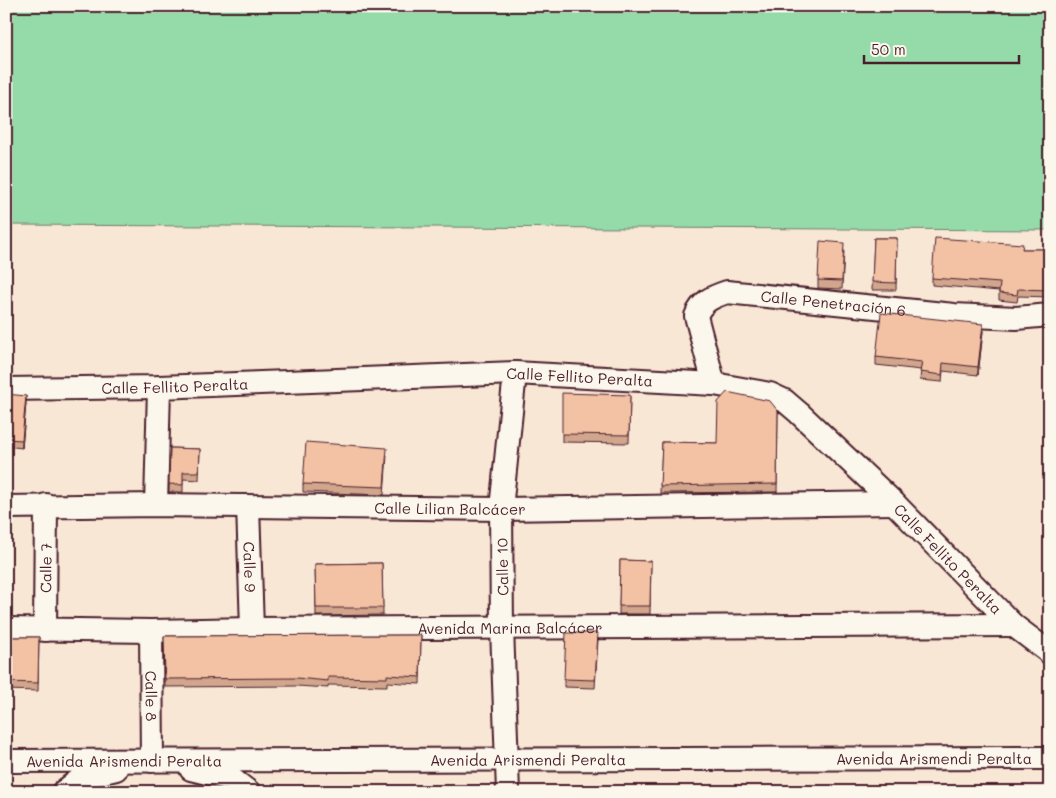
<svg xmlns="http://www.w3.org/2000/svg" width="1056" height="798" font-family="Mali,sans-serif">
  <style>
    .green { fill: #95dba9; stroke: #707d6a }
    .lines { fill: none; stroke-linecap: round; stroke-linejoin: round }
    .street-casing { stroke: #4a1f2b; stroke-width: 26 }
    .street { stroke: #fbf7ec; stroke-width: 22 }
    .wall { fill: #d1a68d; stroke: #4a1f2b }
    .shaded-wall { fill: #aa8773; stroke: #4a1f2b }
    .building { fill: #f3c1a4; stroke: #4a1f2b }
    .labels { text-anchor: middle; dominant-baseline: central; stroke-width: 4; stroke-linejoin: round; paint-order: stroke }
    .street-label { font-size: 15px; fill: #4a1f2b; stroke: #fbf7ec }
  </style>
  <rect width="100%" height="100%" fill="#f9e7d6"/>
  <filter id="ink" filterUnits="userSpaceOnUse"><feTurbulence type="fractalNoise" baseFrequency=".02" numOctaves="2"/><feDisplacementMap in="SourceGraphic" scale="10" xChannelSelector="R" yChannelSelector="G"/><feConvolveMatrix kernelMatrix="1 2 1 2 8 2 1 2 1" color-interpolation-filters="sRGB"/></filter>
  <g filter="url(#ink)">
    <polygon class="green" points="6,6 1050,6 1050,230 6,225"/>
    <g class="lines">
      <g class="street-casing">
        <g id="street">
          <path id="s1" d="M714 384 696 316C702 301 712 297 727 292L954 315 1016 318 1050 315"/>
          <path id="s2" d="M6 389 159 387 515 373 714 384 770 394 785 401 799 413 894 503 1013 625 1050 653"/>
          <polyline points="156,505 159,387"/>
          <path id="s3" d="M248 506 252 629"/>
          <path id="s4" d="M6 507 156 505 501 509 894 503"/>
          <path id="s5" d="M6 629 151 631 252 629 1013 625"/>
          <path id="s6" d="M45 630 46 505"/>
          <path id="s7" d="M151 631 152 761"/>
          <path id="s8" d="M6 761 1050 758"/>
          <polyline points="191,769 232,779 249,792"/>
          <polyline points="63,792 83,777 116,769"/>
          <polyline points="508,792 502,628 501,509 515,373"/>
        </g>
      </g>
      <use href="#street" class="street"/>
    </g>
    <g class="wall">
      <polygon points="874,238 897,238 896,290 872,290"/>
      <polygon points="1023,249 1050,249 1050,297 1018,296 1017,302 999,300 999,291 932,285 932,278"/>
      <polygon points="844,250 842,289 818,288 818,280"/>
      <polygon points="983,331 978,375 943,371 942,382 920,380 921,370 876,365 876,357"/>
      <polygon points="6,394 26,403 22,448 6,446"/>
      <polygon points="630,395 629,443 562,442 562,434"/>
      <polygon points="778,411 777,492 660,493 662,442 717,443"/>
      <polygon points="170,448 200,449 199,480 183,479 183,492 169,492"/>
      <polygon points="387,455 384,495 303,492 303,484"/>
      <polygon points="620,560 651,561 650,614 619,614"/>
      <polygon points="382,563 383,615 316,616 315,564"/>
      <polygon points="421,635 420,684 387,682 387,686 328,685 328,688 297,686 165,687 164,636"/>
      <polygon points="6,637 39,637 38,691 6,690"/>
      <polygon points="598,640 595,688 564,687 564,679"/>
    </g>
    <g class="shaded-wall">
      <polygon points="983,324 983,331 978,375 978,367"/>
      <polygon points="26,396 26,403 22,448 22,440"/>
    </g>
    <g class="building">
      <polygon points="874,238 897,238 896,283 872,282"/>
      <polygon points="935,238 1023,244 1022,249 1050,249 1050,290 1018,289 1017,295 999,293 1000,283 932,278"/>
      <polygon points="820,241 844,243 842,281 818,280"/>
      <polygon points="881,313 983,324 978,367 943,363 942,375 920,372 922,362 876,357"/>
      <polygon points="727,392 770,401 778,411 777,484 660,486 662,442 717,443 718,402"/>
      <polygon points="562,393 630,395 629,435 562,434"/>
      <polygon points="6,394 26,396 22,440 6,439"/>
      <polygon points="306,442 387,448 384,487 303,484"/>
      <polygon points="170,448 200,449 199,472 183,472 183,485 169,484"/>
      <polygon points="620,560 651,561 650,606 619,606"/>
      <polygon points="382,563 383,608 316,608 315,564"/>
      <polygon points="566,633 598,633 595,680 564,679"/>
      <polygon points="421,635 420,677 387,675 387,678 328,677 328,681 297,678 165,679 164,636"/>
      <polygon points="6,637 39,637 38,683 6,682"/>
    </g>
  </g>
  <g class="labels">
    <g class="street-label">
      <text stroke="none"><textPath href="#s1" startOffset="218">Calle Penetración 6</textPath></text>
      <text stroke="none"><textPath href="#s2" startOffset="574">Calle Fellito Peralta</textPath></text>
      <text stroke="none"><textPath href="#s2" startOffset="169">Calle Fellito Peralta</textPath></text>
      <text stroke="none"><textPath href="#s4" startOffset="444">Calle Lilian Balcácer</textPath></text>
      <text stroke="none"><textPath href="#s2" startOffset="1009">Calle Fellito Peralta</textPath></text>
      <text transform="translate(502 567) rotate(-91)">Calle 10</text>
      <text stroke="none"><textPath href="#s6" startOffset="62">Calle 7</textPath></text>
      <text stroke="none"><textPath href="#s3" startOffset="61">Calle 9</textPath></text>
      <text stroke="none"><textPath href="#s5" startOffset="504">Avenida Marina Balcácer</textPath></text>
      <text stroke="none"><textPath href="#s7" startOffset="65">Calle 8</textPath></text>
      <text stroke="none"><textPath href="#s8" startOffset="928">Avenida Arismendi Peralta</textPath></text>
      <text stroke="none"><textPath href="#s8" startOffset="522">Avenida Arismendi Peralta</textPath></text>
      <text stroke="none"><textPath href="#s8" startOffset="118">Avenida Arismendi Peralta</textPath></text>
    </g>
  </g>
  <rect width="1056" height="798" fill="none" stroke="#fbf7ec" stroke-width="25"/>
  <rect x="12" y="12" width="1031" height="773" fill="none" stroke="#4a1f2b" stroke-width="2" filter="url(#ink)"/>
  <path d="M864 55v8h155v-8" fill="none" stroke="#4a1f2b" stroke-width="2.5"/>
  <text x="871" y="55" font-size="15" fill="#4a1f2b" stroke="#fbf7ec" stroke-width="4" paint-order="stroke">50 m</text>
</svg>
